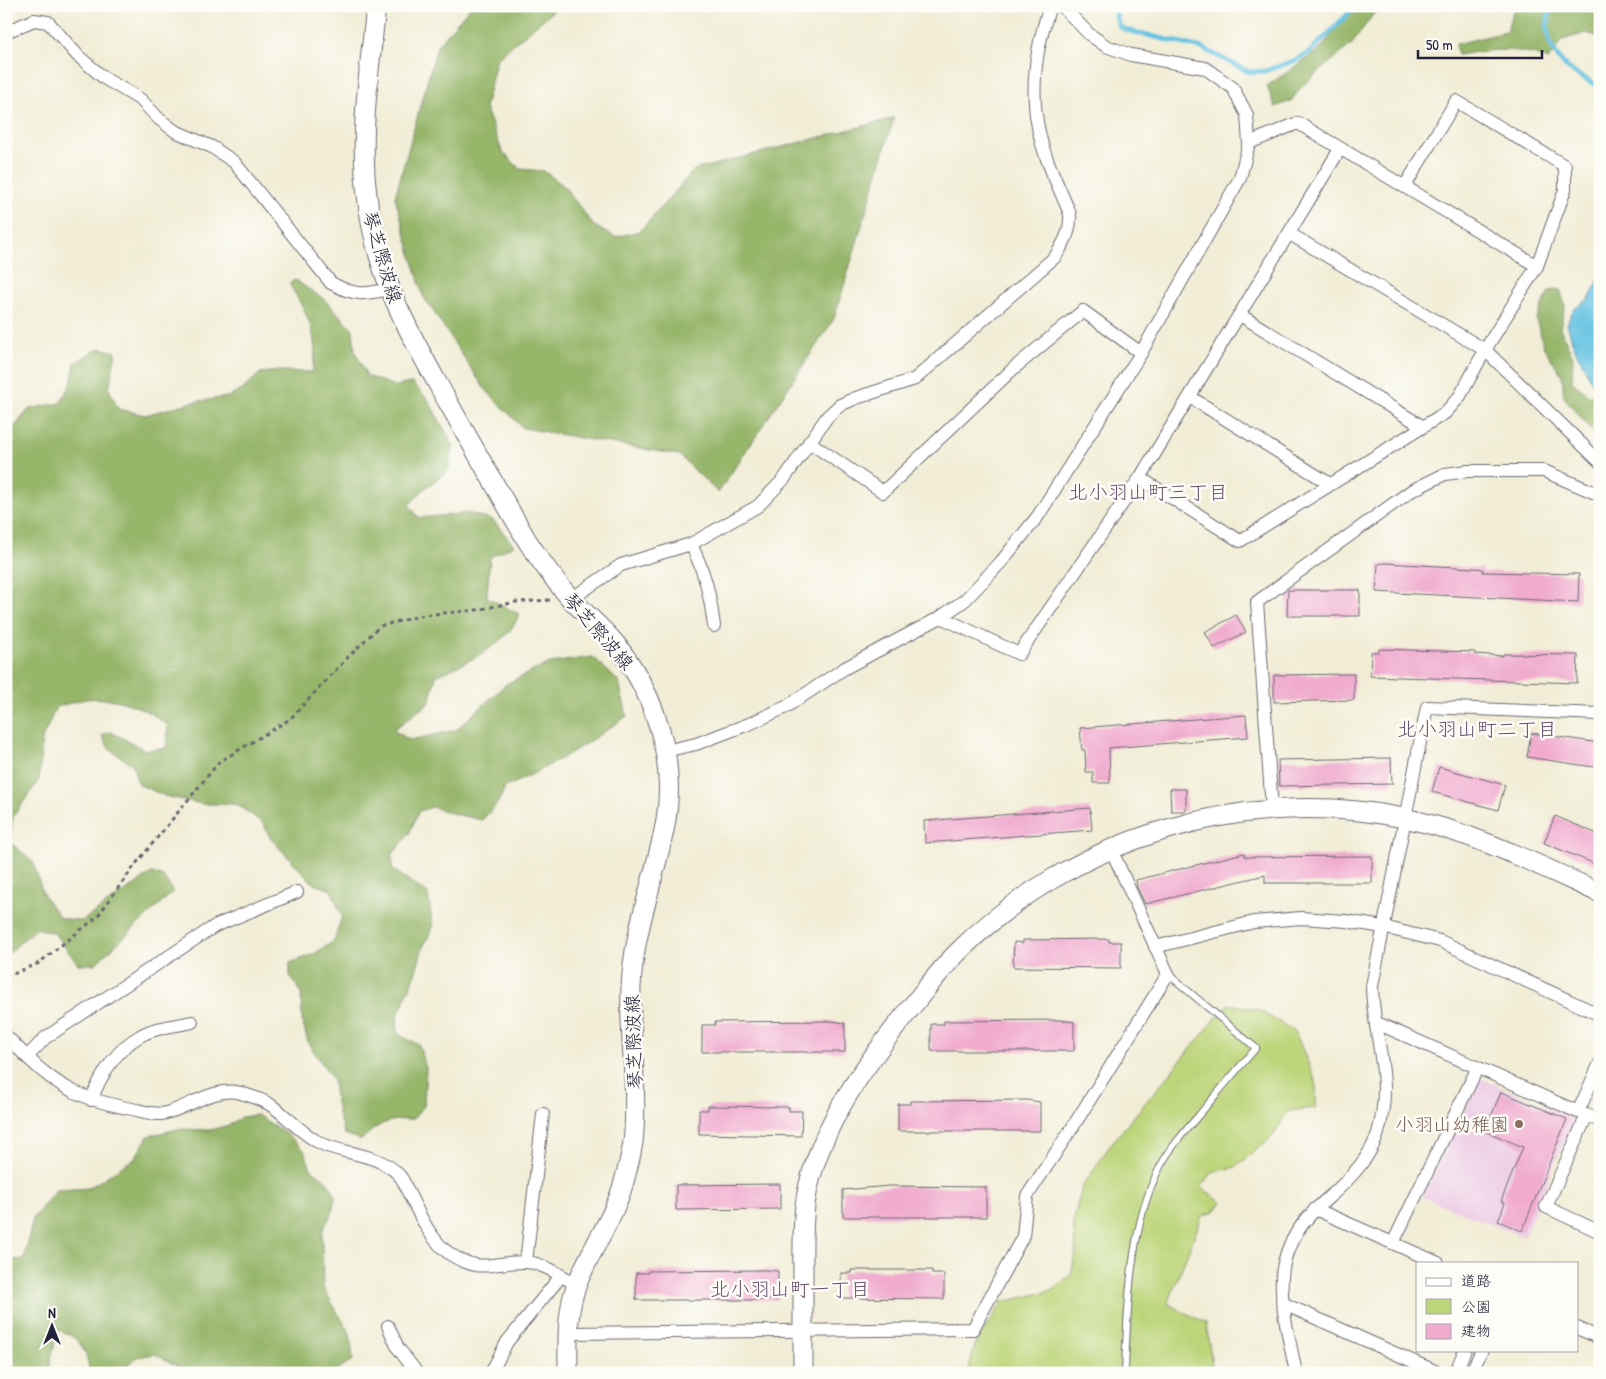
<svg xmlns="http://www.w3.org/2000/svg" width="1606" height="1379" font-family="'Patrick Hand','Klee One',sans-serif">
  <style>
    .built { fill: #eed0e7 }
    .green { fill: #bdd57a; stroke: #707c5a }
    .forest { fill: #96b66a; stroke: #5c6c52 }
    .water { fill: #64c2e2; stroke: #43728e }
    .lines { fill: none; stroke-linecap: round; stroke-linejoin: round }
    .stream { stroke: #64c2e2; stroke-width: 5 }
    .building { fill: #f0abcf }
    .lane-casing { stroke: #6a6971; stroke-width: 8 }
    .street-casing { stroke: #6a6971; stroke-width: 14 }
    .secondary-casing { stroke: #6a6971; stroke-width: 21 }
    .path { stroke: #6a6971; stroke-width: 3; stroke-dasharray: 4 4; stroke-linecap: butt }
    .lane { stroke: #fff; stroke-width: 6 }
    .street { stroke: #fff; stroke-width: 12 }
    .secondary { stroke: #fff; stroke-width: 19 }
    .education-dot { fill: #8d6e63; stroke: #fdfcf7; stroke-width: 2 }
    .labels { text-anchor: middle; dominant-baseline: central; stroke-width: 5; stroke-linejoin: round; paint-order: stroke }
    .street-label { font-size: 19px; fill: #22223b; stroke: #fdfcf7 }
    .education-label { font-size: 19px; fill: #785e54; stroke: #fdfcf7; text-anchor: end }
    .neighbourhood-label { font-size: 20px; fill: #6a526f; stroke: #fdfcf7 }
  </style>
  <rect width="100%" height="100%" fill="#fdfcf7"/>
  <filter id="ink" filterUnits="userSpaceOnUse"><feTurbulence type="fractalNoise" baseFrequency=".02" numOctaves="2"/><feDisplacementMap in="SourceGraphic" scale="10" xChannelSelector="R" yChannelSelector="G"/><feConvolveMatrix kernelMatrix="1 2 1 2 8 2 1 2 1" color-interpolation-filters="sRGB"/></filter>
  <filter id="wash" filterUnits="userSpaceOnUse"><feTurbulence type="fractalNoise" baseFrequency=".0096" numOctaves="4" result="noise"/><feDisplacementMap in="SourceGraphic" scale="20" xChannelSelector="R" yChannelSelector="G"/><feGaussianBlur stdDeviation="1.12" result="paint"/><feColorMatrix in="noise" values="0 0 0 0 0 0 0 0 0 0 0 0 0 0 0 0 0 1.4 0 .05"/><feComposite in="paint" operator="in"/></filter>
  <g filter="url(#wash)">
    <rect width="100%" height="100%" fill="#f1edd6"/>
    <polygon class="built" points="1480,1078 1574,1118 1524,1237 1422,1197"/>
    <polygon class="green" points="1228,1004 1256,1009 1295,1031 1316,1083 1316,1108 1288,1111 1273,1136 1236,1167 1213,1172 1201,1187 1222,1202 1214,1212 1202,1216 1168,1304 1206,1323 1213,1373 968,1373 975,1345 1002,1302 1051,1291 1071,1275 1076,1251 1073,1222 1082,1187 1111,1144"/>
    <g class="forest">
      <polygon points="471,6 559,6 497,58 485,107 502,151 520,169 544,171 564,186 594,226 615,237 640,231 694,170 894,118 834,319 718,493 679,455 523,428 484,388 423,296 395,197 437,46"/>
      <polygon points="1358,6 1392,6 1374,13 1352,44 1302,86 1291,101 1275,107 1267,86 1319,50 1344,19"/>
      <path d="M1515 6H1600V37L1586 33 1562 40 1548 60C1519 45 1489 50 1458 55L1456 44 1506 32Z"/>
      <path d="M295 280 325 300 353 329 355 351 367 376 395 386 412 383 427 398 454 447 448 471 425 488 409 505 419 518 468 513 493 520 514 545 490 557 487 597 519 614C509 646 464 663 436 676L429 703 393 730 410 740 456 730 506 684 550 663 593 657 619 682 627 716C587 744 549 768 505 787L498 803 482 820 454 814 433 807 419 811 408 836 392 855V869L428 894 433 928 423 947 413 981 397 1017 398 1034 419 1045 426 1068 424 1106 413 1119C386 1120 381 1122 361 1140L344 1134 338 1114 332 1078 308 1043 302 1020 301 992 290 976V963L314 954 334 941 342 916 331 890 314 884 271 839 263 823 236 804H202L165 796 138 784 133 765 109 749 102 735 111 732 145 750 166 748 168 726C147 707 116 696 87 699 77 700 66 705 56 707L42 739 39 780 13 817 10 842 33 862 43 894 60 918 82 921 152 873 164 877 173 892 95 964H78L54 933 36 928 6 956V508L11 490 7 436 29 409 60 403 71 384 75 363 99 348 116 352 109 389 118 409 145 415 193 402 228 397 242 390 260 373 280 371 312 372C321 336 306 313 289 283Z"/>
      <polygon points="1560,289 1565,305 1560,328 1573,357 1572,382 1590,396 1600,394 1600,441 1564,397 1562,375 1544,348 1536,319 1549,291"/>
      <path d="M257 1115 287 1134 304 1150 311 1169 327 1181 336 1195 331 1215 322 1232 323 1288 350 1333 353 1360 332 1373H191L155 1354 138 1357 124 1367 122 1373H90C87 1352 80 1336 58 1330L50 1362 51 1373H6V1261L24 1259 33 1218 56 1190 89 1188 135 1158 148 1136 178 1129 210 1130 229 1125 241 1117Z"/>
    </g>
    <polygon class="water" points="1600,278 1600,389 1596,390 1574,347 1567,324 1573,310 1589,299"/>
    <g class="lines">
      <g class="stream">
        <polyline points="1113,6 1119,26 1126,30 1202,48 1249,72 1265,71 1296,60 1310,52 1356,6"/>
        <path d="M1552 6C1541 29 1550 53 1569 69 1578 76 1590 81 1600 87"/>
      </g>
    </g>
    <g id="blocks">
      <g class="building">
        <polygon points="1385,563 1474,568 1483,569 1483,572 1579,574 1578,602 1376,592 1378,564"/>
        <polygon points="1288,590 1360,590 1360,616 1287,616"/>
        <polygon points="1236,615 1246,632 1214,648 1205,632"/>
        <polygon points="1379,649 1475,652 1475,654 1503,656 1503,654 1578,655 1577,683 1370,676 1371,652 1379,652"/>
        <polygon points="1354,674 1354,700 1274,702 1274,675"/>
        <polygon points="1246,715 1248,737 1109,748 1110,783 1093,783 1093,772 1086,772 1085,750 1082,750 1080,728"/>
        <polygon points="1531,733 1600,743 1600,768 1527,757"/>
        <polygon points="1391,758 1392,784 1279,786 1278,760"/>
        <polygon points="1439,767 1505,785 1498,810 1432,792"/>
        <polygon points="1170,789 1186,789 1186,811 1171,811"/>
        <polygon points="1090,808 1092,830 925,843 924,821"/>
        <polygon points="1555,816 1600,835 1600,866 1544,843"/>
        <polygon points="1244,853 1245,857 1372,856 1372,883 1265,883 1265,875 1145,904 1137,887 1136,880"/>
        <polygon points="1109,939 1109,942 1121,942 1121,968 1013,967 1014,942 1023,943 1023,940"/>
        <polygon points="1060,1020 1074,1022 1074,1051 931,1051 931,1024 944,1024 944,1021"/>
        <polygon points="831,1021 845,1023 845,1052 702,1052 702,1025 715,1025 715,1022"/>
        <polygon points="1501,1092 1567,1119 1522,1231 1498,1221 1505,1203 1501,1201 1523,1147 1485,1131"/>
        <polygon points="1027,1100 1040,1102 1040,1131 898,1131 898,1104 910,1104 910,1101"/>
        <polygon points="708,1106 789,1107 789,1111 802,1111 801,1136 699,1134 699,1110 708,1110"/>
        <polygon points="780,1184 780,1209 676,1210 676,1185"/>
        <polygon points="889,1186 986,1187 986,1217 843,1217 843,1190"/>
        <polygon points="765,1270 778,1271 778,1300 636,1300 636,1273 648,1273 648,1271"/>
        <polygon points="851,1270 932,1270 932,1274 944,1274 944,1299 841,1298 841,1273 851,1273"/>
      </g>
    </g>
  </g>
  <g filter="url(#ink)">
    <use href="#blocks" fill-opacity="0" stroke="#6a6971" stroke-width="1"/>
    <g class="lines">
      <g class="lane-casing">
        <path id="lane" d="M1125 1373C1127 1309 1130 1224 1160 1167 1170 1148 1185 1131 1199 1115 1218 1092 1237 1070 1256 1048L1168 974"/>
      </g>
      <g class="street-casing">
        <g id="street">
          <path d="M6 32 34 20 48 22 78 56 104 78 141 100 159 119 175 131 212 147 234 162 331 283C355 296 363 295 389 289"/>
          <polyline points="1249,143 1298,123 1537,266"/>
          <polyline points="1290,234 1485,350 1600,462"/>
          <polyline points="1240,315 1422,426"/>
          <polyline points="1190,397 1330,484"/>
          <polyline points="809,442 883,492 1014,368 1083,311 1141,353"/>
          <polyline points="1140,478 1240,541 1445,413 1460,396 1485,350 1537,266 1565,190 1565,166 1456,101 1405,186"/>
          <path d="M691 544C705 573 710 594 714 626"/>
          <path d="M571 599 621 565 691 544 758 506 784 479 827 417 840 405 856 398 915 379 1055 257C1064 243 1071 232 1070 214 1059 186 1043 157 1038 127 1030 87 1037 44 1050 6"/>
          <polyline points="941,617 1019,654 1140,478 1340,149"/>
          <polyline points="665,751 696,744 749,724 786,707 845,668 941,617 965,600 1001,562 1038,516 1141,353 1240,178 1249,143 1247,115 1233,88 1205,68 1131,55 1106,46 1089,34 1062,6"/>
          <polyline points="1272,809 1257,602 1411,491 1445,474 1468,471 1544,471 1600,495"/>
          <path d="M297 892 215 926 45 1038 27 1057C60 1090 86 1100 132 1109 142 1111 156 1116 166 1113 189 1107 216 1086 241 1093 250 1096 261 1099 269 1104 287 1115 301 1134 320 1143 345 1155 379 1153 399 1175 403 1179 406 1187 408 1192 419 1213 430 1240 450 1254 482 1275 492 1261 526 1262 543 1263 562 1276 577 1285"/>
          <polyline points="1155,947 1254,922 1301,918 1346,921 1383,927 1440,941 1600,1015"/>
          <polyline points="1377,1023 1578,1112 1600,1063"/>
          <polyline points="6,1036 27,1057"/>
          <path d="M91 1100C101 1075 115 1050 140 1036 154 1027 176 1026 192 1022"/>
          <polyline points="1600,1121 1587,1115 1546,1207 1600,1232"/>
          <polyline points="1315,1209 1438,1263"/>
          <polyline points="1393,1243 1477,1069"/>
          <polyline points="526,1262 543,1114"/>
          <polyline points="1282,1303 1439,1373"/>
          <polyline points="388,1326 398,1348 417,1373"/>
          <polyline points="1577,1328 1600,1338"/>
          <polyline points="568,1333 973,1329 1023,1236 1027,1196 1074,1125 1168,974 1111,849"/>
          <polyline points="491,1373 507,1342 561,1276"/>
          <path d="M1296 1373C1282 1301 1262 1253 1327 1199 1347 1182 1370 1159 1378 1133 1394 1077 1373 1039 1372 986L1427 707 1600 714"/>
          <polyline points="1455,1373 1465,1350"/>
          <polyline points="1471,1373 1482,1350"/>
        </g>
      </g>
      <g class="secondary-casing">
        <g id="secondary">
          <path d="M376 6C370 68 359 132 367 195 376 278 409 332 449 404 475 450 501 496 528 542 541 562 555 581 571 599 586 615 605 630 618 647 655 695 676 759 666 820 657 871 637 921 632 973 627 1025 638 1077 634 1130 634 1144 630 1159 626 1174 617 1214 592 1246 577 1284 566 1312 568 1343 568 1373"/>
          <path d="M803 1373C803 1340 803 1307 803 1273 803 1248 802 1223 806 1198 819 1126 865 1065 909 1010 925 990 940 970 958 952 1073 837 1245 786 1404 818 1473 832 1536 864 1600 893"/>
        </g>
      </g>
      <polyline class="path" points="6,977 39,963 97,917 135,865 219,762 290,719 349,656 380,626 424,615 476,610 516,602 550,600"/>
      <use href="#lane" class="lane"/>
      <use href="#street" class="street"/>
      <use href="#secondary" class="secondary"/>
    </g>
  </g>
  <circle class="education-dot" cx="1519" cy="1124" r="5"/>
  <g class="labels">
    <g class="street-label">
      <text transform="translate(383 257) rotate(74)">琴芝際波線</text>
      <text transform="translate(599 631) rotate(49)">琴芝際波線</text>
      <text transform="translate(633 1042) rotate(-92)">琴芝際波線</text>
    </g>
    <g class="education-label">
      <text x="1509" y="1124">小羽山幼稚園</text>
    </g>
    <g class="neighbourhood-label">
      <text x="1148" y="491">北小羽山町三丁目</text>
      <text x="1477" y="728">北小羽山町二丁目</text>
      <text x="790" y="1288">北小羽山町一丁目</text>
    </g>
  </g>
  <rect width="1606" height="1379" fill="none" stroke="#fdfcf7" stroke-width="25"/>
  <rect x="1416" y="1262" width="162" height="90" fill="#fdfcf7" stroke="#a5a5ac"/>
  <rect x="1426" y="1278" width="25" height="8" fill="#ffffff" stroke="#a5a5ac"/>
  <text x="1461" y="1286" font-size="15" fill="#22223b">道路</text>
  <rect x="1426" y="1299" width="25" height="15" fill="#bdd57a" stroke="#a5a5ac"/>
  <text x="1461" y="1312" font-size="15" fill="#22223b">公園</text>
  <rect x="1426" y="1324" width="25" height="15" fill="#f0abcf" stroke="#a5a5ac"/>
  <text x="1461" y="1336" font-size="15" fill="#22223b">建物</text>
  <g transform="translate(52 1326)" stroke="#fdfcf7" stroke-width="4" paint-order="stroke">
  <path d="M0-4L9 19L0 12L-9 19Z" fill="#22223b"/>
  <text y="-8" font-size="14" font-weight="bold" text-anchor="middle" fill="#22223b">N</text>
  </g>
  <path d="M1418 50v8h124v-8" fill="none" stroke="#22223b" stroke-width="2.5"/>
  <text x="1426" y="50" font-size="15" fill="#22223b" stroke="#fdfcf7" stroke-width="4" paint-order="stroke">50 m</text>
</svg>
